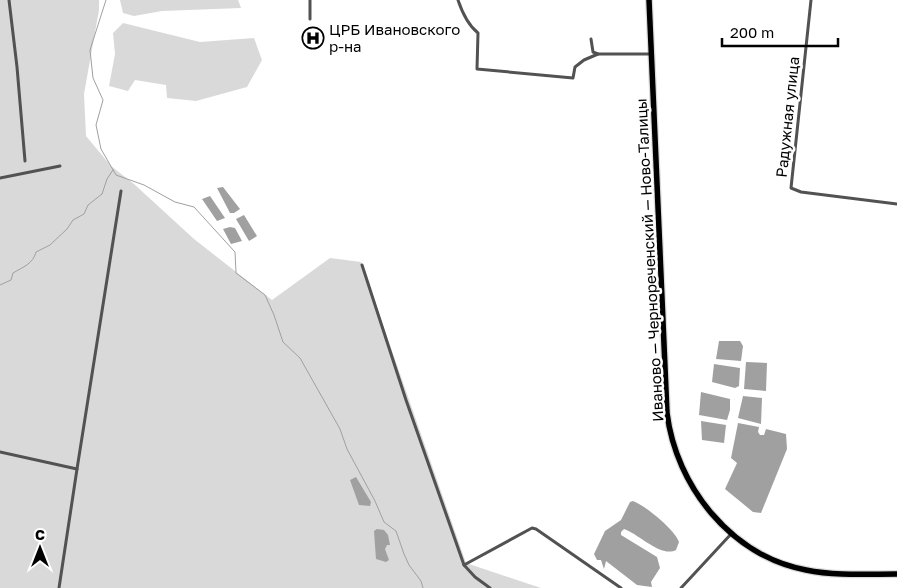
<svg xmlns="http://www.w3.org/2000/svg" width="897" height="588" font-family="'Golos Text',sans-serif">
  <style>
    .green { fill: #d9d9d9 }
    .water { fill: #a0a0a0 }
    .lines { fill: none; stroke-linecap: round; stroke-linejoin: round }
    .stream { stroke: #a0a0a0; stroke-width: 1 }
    .primary-casing { stroke: #dbdbdb; stroke-width: 8 }
    .minor { stroke: #525252; stroke-width: 3 }
    .primary { stroke: #000; stroke-width: 5.5 }
    .labels { text-anchor: middle; dominant-baseline: central; stroke-width: 5; stroke-linejoin: round; paint-order: stroke }
    .poi-label { font-size: 15px; fill: #000; stroke: #fff; text-anchor: start }
    .street-label { font-size: 15px; fill: #000; stroke: #fff }
  </style>
  <rect width="100%" height="100%" fill="#fff"/>
  <g class="green">
    <polygon points="0,0 99,0 99,10 84,94 86,136 111,166 134,184 194,239 272,300 330,258 361,262 466,563 541,588 0,588"/>
    <polygon points="120,0 238,0 241,8 162,11 134,16 123,13"/>
    <polygon points="123,23 200,42 254,38 262,60 247,87 196,101 167,98 166,85 135,80 128,91 109,86 115,54 113,33"/>
  </g>
  <g class="water">
    <polygon points="223,187 240,209 234,213 230,213 217,188"/>
    <polygon points="210,196 225,218 217,221 202,199"/>
    <polygon points="244,215 257,236 249,241 236,219"/>
    <polygon points="230,227 235,228 242,241 231,244 223,229"/>
    <polygon points="719,341 740,341 743,346 741,361 716,359"/>
    <polygon points="746,362 767,363 766,391 744,389"/>
    <polygon points="714,364 740,368 739,386 735,388 712,382"/>
    <polygon points="701,392 730,399 730,410 727,420 699,415"/>
    <polygon points="743,396 762,398 761,424 738,418"/>
    <polygon points="701,421 726,425 724,443 702,440"/>
    <polygon points="738,423 759,427 758,432 760,435 764,435 766,429 786,434 787,449 761,513 753,512 725,489 737,463 731,458"/>
    <polygon points="356,477 371,502 370,506 359,505 350,480"/>
    <path d="M633 501C646 506 675 530 679 542L676 550C661 558 639 534 624 529L621 532V535L657 557 660 568 651 582 652 587 637 585 606 561 604 569 601 560H597L594 554 605 531 621 520 630 502Z"/>
    <polygon points="377,529 384,530 388,535 390,545 387,545 385,549 389,560 386,562 376,559 374,531"/>
  </g>
  <g class="lines">
    <g class="stream">
      <polyline points="106,0 90,50 93,78 103,100 96,125 101,149 116,175 144,185 175,202 194,207 235,252 236,273 265,295 274,315 283,342 300,358 340,429 347,449 375,501 384,522 396,531 404,554 409,565 421,581 423,588"/>
      <path d="M0 285 11 280 13 273C23 267 33 264 36 252L50 245 67 229 73 220 84 214 88 205 102 194 107 179 113 170"/>
    </g>
    <g class="primary-casing">
      <path id="primary" d="M649 0 667 413C676 486 731 556 806 570 835 576 867 574 897 574"/>
    </g>
    <g class="minor">
      <polyline points="9,0 17,67 25,161"/>
      <polyline points="310,0 310,19"/>
      <path d="M458 0C462 12 468 25 478 33L477 69 573 78 575 67 584 60 598 54"/>
      <polyline points="811,0 791,188 801,192 897,204"/>
      <polyline points="591,39 593,52 598,54 652,54"/>
      <polyline points="0,178 60,166"/>
      <polyline points="362,265 406,400 464,565 475,577 490,588"/>
      <polyline points="0,452 77,469 59,588"/>
      <polyline points="77,469 121,191"/>
      <polyline points="464,565 532,528 536,529 621,588"/>
      <polyline points="681,588 732,533"/>
    </g>
    <use href="#primary" class="primary"/>
  </g>
  <defs>
    <g id="hospital-ring" transform="scale(1.125)"><circle r="9.5" fill="#fff" stroke="#000" stroke-width="1.5"/><path d="M-5-5h3v3.5h4V-5h3V5h-3V1.5h-4V5h-3Z" fill="#000"/></g>
  </defs>
  <g fill-rule="evenodd">
    <use href="#hospital-ring" x="313" y="38"/>
  </g>
  <g class="labels">
    <g class="poi-label">
      <text x="329" y="29">ЦРБ Ивановского<tspan x="329" dy="17">р-на</tspan></text>
    </g>
    <g class="street-label">
      <text transform="translate(787 117) rotate(-84)">Радужная улица</text>
      <text transform="translate(649 260) rotate(-93)">Иваново — Чернореченский — Ново-Талицы</text>
    </g>
  </g>
  <g transform="translate(40 548)" stroke="#ffffff" stroke-width="4" paint-order="stroke">
  <path d="M0-4L9 19L0 12L-9 19Z" fill="#000000"/>
  <text y="-8" font-size="14" font-weight="bold" text-anchor="middle" fill="#000000">С</text>
  </g>
  <path d="M722 38v8h116v-8" fill="none" stroke="#000000" stroke-width="2.5"/>
  <text x="730" y="38" font-size="15" fill="#000000" stroke="#ffffff" stroke-width="4" paint-order="stroke">200 m</text>
</svg>
